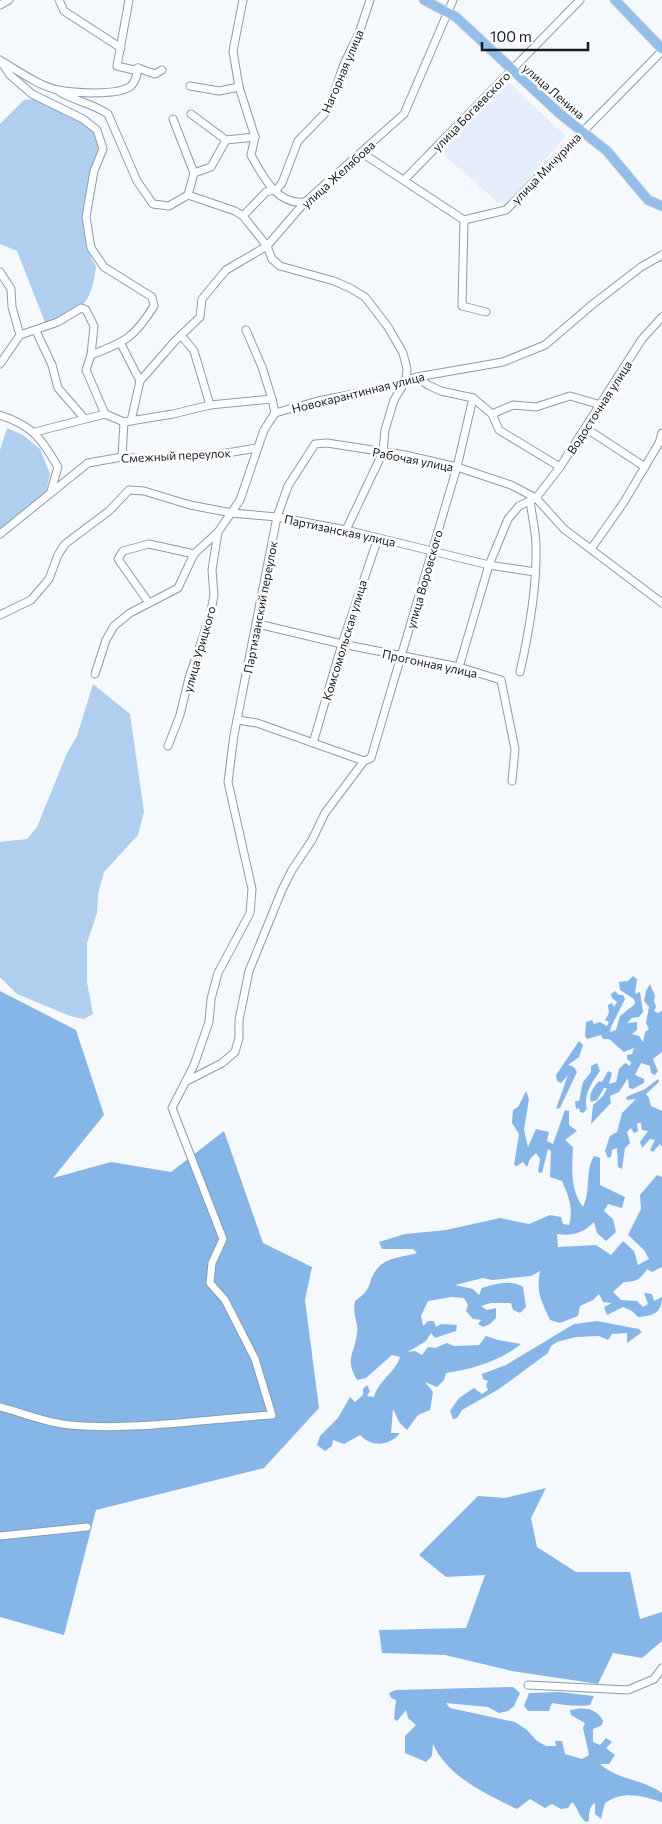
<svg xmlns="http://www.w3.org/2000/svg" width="662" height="1824" font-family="Commissioner,sans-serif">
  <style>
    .built { fill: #e4effb }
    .green { fill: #b0cfef }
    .forest { fill: #86b6e8 }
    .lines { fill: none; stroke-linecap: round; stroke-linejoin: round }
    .minor-casing { stroke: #889cb1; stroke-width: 9 }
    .major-casing { stroke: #d5d6d7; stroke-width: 11 }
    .minor { stroke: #fff; stroke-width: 7 }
    .major { stroke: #92bee9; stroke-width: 9 }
    .labels { text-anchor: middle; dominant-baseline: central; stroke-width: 5; stroke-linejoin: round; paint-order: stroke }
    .street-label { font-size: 12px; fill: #141b23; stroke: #fff }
  </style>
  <rect width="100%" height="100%" fill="#f5f9fe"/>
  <polygon class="built" points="506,80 566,136 504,208 437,149"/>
  <g class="green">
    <path d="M33 99C50 106 79 114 91 129 108 149 88 181 84 203 80 222 85 249 96 266 91 308 81 308 46 325L17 251 0 244V124L24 100Z"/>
    <polygon points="7,428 23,435 40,449 50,474 46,492 0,530 0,450"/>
    <polygon points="93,684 130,714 144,812 138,835 104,872 98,894 97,913 87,943 87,982 93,1014 84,1019 70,1016 17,994 0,977 0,842 27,839 37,827 67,753 77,736"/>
  </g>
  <g class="forest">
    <path d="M633 976 637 979 635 994 640 992 643 1012 639 1017 632 1018 627 1023 637 1022V1030L632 1034 639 1036 643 1042 645 1032 649 1029 646 1023 649 1007 644 1001 646 991 650 984 655 996 654 1001 656 1007 654 1011 658 1013 662 1011V1052L653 1059 658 1071 655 1075 651 1073 650 1066 641 1063 635 1075 644 1079V1083L633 1089 629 1088 628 1078 619 1092 610 1096 611 1103 591 1124 593 1105 603 1096 607 1088H604L597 1100 591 1102C588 1094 594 1087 599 1081L602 1082 608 1071 612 1073 609 1084 616 1082 619 1069 625 1063 630 1066 631 1062 627 1059V1055L632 1054 634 1048 624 1052 609 1039H603L601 1035 587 1039 585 1036 586 1022 592 1020 594 1024 600 1022 607 1026 609 1022 605 1020 609 1013 608 1005 612 1003 614 1007 617 1002 612 998 611 994 615 991 619 995H623L625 999 611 1027 610 1032 616 1030 620 1016 635 1004 634 999 620 990 619 982 628 981Z"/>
    <polygon points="0,991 76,1030 104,1115 53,1178 111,1162 171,1172 224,1131 263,1243 312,1267 305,1300 319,1408 264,1468 96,1510 64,1635 0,1617"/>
    <polygon points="579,1041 583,1045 579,1057 568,1065 574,1067 577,1072 560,1108 556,1109 568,1075 561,1083 557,1081 556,1075"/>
    <path d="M597 1063 600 1071C592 1082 583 1095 587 1109L583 1113 580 1112 579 1108 576 1109 575 1101H579L583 1082 591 1072V1066Z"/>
    <polygon points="658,1079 659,1082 646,1094 649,1098 651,1106 662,1111 662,1147 660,1144 653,1152 650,1150 655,1140 650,1139 642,1148 640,1142 648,1131 642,1130 641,1123 637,1123 638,1131 634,1133 631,1128 627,1132 630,1143 625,1148 622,1169 618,1167 617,1148 612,1150 611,1157 608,1158 605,1151 610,1136 617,1132 622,1113 636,1099 627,1100 626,1097 645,1089"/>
    <path d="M526 1091 529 1099 524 1130 528 1147 536 1129 549 1132 547 1141 553 1144 565 1110 569 1111V1125L577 1131 565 1140 573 1147C572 1168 570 1190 583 1207 591 1192 585 1170 594 1156L600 1158V1185L625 1197 622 1208 608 1204 604 1211 613 1219 616 1232 606 1241 597 1233 594 1222C582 1234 572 1236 557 1234L558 1247 596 1245 611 1255 623 1241 634 1251 638 1265 649 1259 644 1250 628 1235 641 1209 640 1195 657 1175 662 1177V1267L652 1272 647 1269C641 1279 636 1282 624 1282L613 1292 621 1300 637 1301 643 1307 648 1304 644 1293 652 1294 654 1301 662 1297C662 1313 653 1316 638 1317L632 1311 623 1307 607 1315 604 1307 612 1303 603 1302 599 1294 593 1300 580 1306 578 1316 560 1323 550 1320C541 1300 536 1293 540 1271L531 1276 492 1280 483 1278 455 1285 473 1289 479 1295 482 1288C495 1284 511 1279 523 1287L526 1307 520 1313 513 1310 511 1303H491L481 1306 487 1310 496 1308V1318L490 1324 483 1327 478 1324 481 1320 473 1319 466 1311 468 1305 464 1298 451 1297 428 1301 421 1316 423 1326 428 1321H434L436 1327 441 1324 457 1325 456 1331 435 1338 431 1333 426 1341 408 1352 415 1351 422 1355 428 1347 435 1348 447 1343 454 1346 479 1345 486 1336 498 1340 521 1344C500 1361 473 1369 446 1373L444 1380 437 1387 425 1382 433 1392 430 1410 418 1415 407 1430 399 1422 393 1409 391 1433H400C389 1447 371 1447 360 1435L344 1444 333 1440 332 1446 325 1451 317 1445 320 1436 338 1418 350 1397 355 1402 363 1395V1389L367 1385 370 1391 367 1396 374 1397C378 1381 395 1373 400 1357L392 1355 366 1378 357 1380C344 1357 355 1354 357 1333 359 1322 352 1317 355 1301 375 1287 366 1283 377 1269 386 1257 404 1257 417 1253L413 1249H382L379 1242 405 1234 446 1230 500 1218 529 1224 550 1215 561 1217 563 1224 569 1225C574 1209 568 1195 562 1181L550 1177 551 1151 548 1149 542 1173 538 1172 540 1159 536 1153 530 1159 527 1167 523 1162 517 1166 514 1165 519 1134 512 1123 513 1110 518 1107Z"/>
    <polygon points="597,1321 639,1329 642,1332 627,1343 627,1333 612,1334 608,1340 599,1336 576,1337 557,1342 551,1346 548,1353 499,1389 462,1410 457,1418 453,1419 450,1411 459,1398 474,1388 482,1394 488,1390 486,1385 488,1381 483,1379 482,1374 506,1365 574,1324"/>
    <polygon points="546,1488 531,1518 537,1547 576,1572 630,1572 640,1619 662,1612 662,1641 642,1658 613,1653 598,1684 512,1671 445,1655 382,1653 379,1630 466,1628 485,1575 446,1577 419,1555 478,1496 505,1498"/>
    <path d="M513 1687 520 1693 514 1706 508 1711 499 1713 488 1707 446 1703 450 1708 515 1722 527 1730 537 1741 546 1746H556L555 1741H562L565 1754 582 1759 589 1755 583 1728 585 1723 571 1715 570 1710C584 1707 596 1707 603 1721L602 1725 593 1729V1742L600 1745 606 1738 612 1742 606 1748 615 1755 609 1764H600C617 1780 643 1779 662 1793V1802C642 1796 624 1790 605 1803L601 1819 595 1814V1803C589 1806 589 1814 589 1821L586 1822C578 1816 579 1809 572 1802L568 1808 561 1809 552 1804 545 1808 530 1799 517 1809C486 1794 448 1777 433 1744L432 1756 426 1762 405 1753V1736L416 1725 408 1718 406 1710 397 1721 394 1719 396 1700 391 1698 389 1693 396 1690Z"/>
    <path d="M559 1692 594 1696 590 1705C578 1707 564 1705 552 1703L549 1711H528L524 1706 529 1693Z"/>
  </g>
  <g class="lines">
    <g class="minor-casing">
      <g id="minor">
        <polyline points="59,0 64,11 121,48"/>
        <polyline points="129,0 117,66 134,70 138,68"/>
        <path d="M243 0 233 51 239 87 255 137 251 155C262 175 277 206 305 202"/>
        <polyline points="0,5 9,0"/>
        <path d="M0 60 10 75 32 94 83 119 97 130 103 149 94 171 86 217 91 248 104 267 152 297 154 306C134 338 125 342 91 355L86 370 105 414"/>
        <path d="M3 62C20 72 39 86 58 90 73 93 119 96 131 86 136 81 137 75 138 68L155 74 162 70"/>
        <polyline points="190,86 219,91 239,87"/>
        <path d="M57 90C73 101 92 103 108 114L137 181 153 204 169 206 188 195 235 211 243 216 266 192 277 189 282 183 298 141 328 110 344 64 359 33 370 0"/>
        <polyline points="191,114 226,140 255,137"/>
        <polyline points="173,119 194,173 188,195"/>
        <polyline points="362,153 464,220 506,210 662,51"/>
        <polyline points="194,173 211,167 226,140"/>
        <polyline points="405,179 580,0"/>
        <polyline points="243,216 267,246 272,259 280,266 334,281 350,288 365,297 388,327 403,353 407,369 406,380 394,400 385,430 383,452 346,530"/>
        <polyline points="464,220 462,306 486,312"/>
        <polyline points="0,272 11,289 12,307 20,335"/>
        <polyline points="246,330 262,367 272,399"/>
        <polyline points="36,331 52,365 58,388 84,418"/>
        <polyline points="181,335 194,351 210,405"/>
        <polyline points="121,344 140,381"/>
        <polyline points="0,364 20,335 58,322 81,308 86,310 94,326 91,355"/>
        <polyline points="417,377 428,385 441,391 473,398 492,414 499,430 560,467"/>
        <polyline points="275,413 318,401 384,388 417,377 503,362 545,345 593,304 641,267 662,255"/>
        <polyline points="492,414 513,405 536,407 570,396 601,405"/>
        <path d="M0 415C33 426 41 438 58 467L51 491"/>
        <polyline points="131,421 140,381 175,341 200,317 202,299 226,270 267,246 305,202 404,114 453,0"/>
        <polyline points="587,429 645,467"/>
        <polyline points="35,432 105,414 124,422 173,414 210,405 272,399 275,413"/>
        <polyline points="122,457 124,422"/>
        <polyline points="0,534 88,463 122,457 144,459 215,455 257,448"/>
        <polyline points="591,549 624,502 659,443 662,433"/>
        <polyline points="149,603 118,559 123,551 149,544 194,554"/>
        <polyline points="0,615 31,600 49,579 58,555 65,544 109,511 129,490 144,491 190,505 232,513 277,517 346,530 489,565 535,572"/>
        <polyline points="258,624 342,644 459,667 501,680 515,749 512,781"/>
        <polyline points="459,667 489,565 508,519 519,506 536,498 560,467 642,339 662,317"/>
        <path d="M520 672C529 632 537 588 536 547 536 532 532 516 530 501"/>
        <polyline points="95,674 106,640 114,626 130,613 178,588 194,554 218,532"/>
        <polyline points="238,720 257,723 364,761 371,758 457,467 473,398"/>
        <polyline points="313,743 342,644 378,538"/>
        <polyline points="168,746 180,715 189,678 210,616 214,595 212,570 218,532 240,500 264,430 275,413"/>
        <polyline points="187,1081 222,1063 235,1052 239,1038 239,1020 249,971 282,890 292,870 312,840 325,813 364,761"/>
        <path d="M0 1407C23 1413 46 1423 70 1425 135 1431 206 1419 272 1415L255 1359 225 1300 210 1283 212 1263 223 1239 172 1108 194 1065 209 1022 211 999 218 973 250 913 252 889 228 782 234 735 277 517 288 486 315 444 327 443 405 455 457 467 511 485 536 498 564 529 662 603"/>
        <polyline points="0,1536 87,1527"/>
        <polyline points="528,1685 628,1690 654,1679 662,1668"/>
      </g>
    </g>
    <g class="major-casing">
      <g id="major">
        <polyline points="424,0 456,17 560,114 607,151 648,200 662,206"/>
        <polyline points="615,0 662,49"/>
      </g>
    </g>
    <use href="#minor" class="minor"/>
    <use href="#major" class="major"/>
  </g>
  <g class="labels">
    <g class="street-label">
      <text transform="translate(342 71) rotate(-67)">Нагорная улица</text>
      <text transform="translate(554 91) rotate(41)">улица Ленина</text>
      <text transform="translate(471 111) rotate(-46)">улица Богаевского</text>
      <text transform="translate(546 168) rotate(-46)">улица Мичурина</text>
      <text transform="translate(338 174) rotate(-42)">улица Желябова</text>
      <text transform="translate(358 392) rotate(-14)">Новокарантинная улица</text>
      <text transform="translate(599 407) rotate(-57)">Водосточная улица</text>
      <text transform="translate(176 455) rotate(-3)">Смежный переулок</text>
      <text transform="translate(413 459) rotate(11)">Рабочая улица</text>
      <text transform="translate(340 530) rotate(12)">Партизанская улица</text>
      <text transform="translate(424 579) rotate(-74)">улица Воровского</text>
      <text transform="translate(260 607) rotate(-79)">Партизанский переулок</text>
      <text transform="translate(344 640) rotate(-73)">Комсомольская улица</text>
      <text transform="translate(199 649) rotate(-74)">улица Урицкого</text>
      <text transform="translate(430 663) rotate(12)">Прогонная улица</text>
    </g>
  </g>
  <path d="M482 42v8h106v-8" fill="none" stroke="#141b23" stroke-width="2.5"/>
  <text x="490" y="42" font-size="15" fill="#141b23" stroke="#ffffff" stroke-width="4" paint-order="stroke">100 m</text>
</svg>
